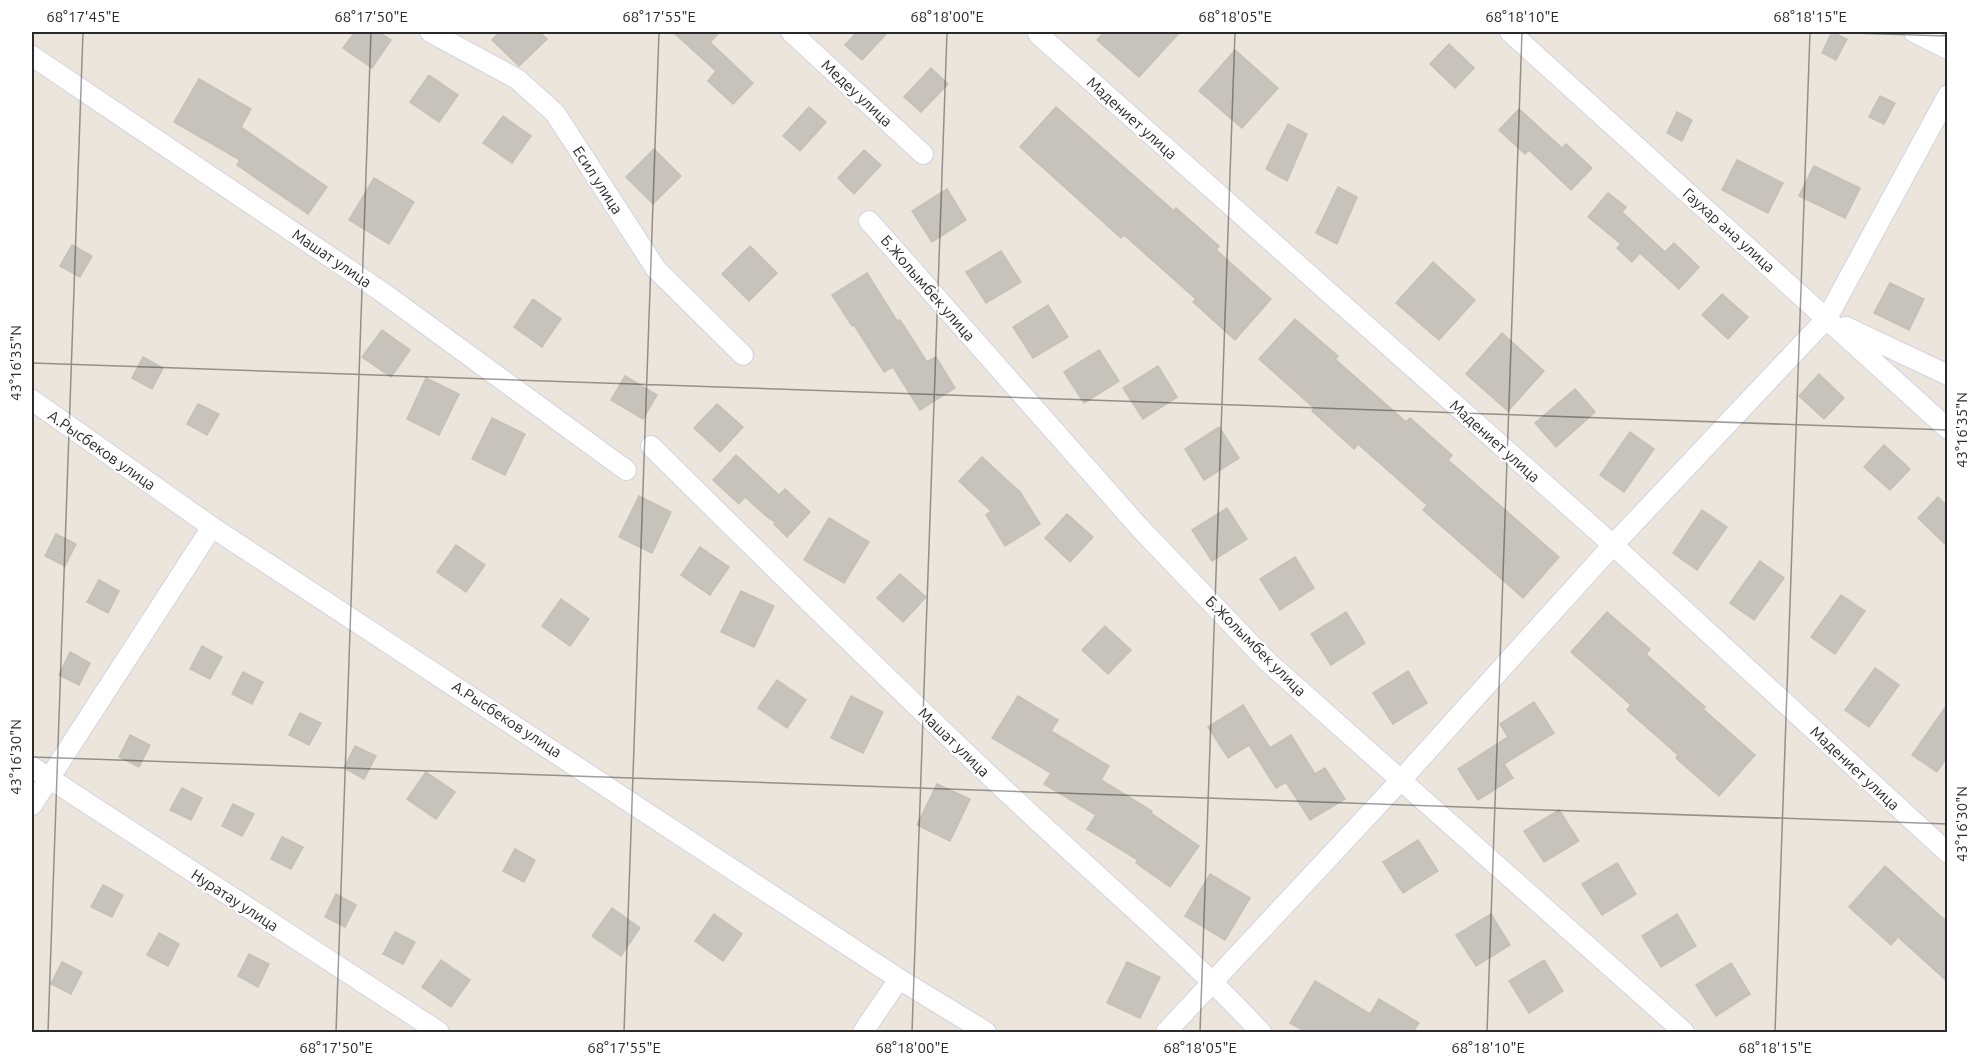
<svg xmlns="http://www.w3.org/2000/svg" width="1979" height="1064" viewBox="0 0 1979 1064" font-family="Ubuntu,sans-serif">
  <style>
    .building { fill: #c6c2bc; stroke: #c6c1b6; stroke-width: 1.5 }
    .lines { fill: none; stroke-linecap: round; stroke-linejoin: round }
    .street-casing { stroke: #d1d3e1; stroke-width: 22 }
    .street { stroke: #fff; stroke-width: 20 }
    .ticks { fill: none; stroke: #292929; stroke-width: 1.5; stroke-opacity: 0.45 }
    .labels { text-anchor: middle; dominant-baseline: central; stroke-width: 4.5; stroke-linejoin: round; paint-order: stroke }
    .street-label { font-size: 15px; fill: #292929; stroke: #fff }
    .neatline { fill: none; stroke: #292929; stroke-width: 2 }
    .ticks-label { font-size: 15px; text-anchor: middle; fill: #292929 }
  </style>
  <rect width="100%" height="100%" fill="#ebe5dc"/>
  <g class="building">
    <polygon points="355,32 379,32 391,40 372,68 343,48"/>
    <polygon points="500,32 539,32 547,39 519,66 492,40"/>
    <polygon points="673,32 720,32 710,42 753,83 733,104 708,81 716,71"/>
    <polygon points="857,32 888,32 862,60 845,45"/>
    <polygon points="1104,32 1180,32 1139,77 1097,40"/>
    <polygon points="1832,32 1847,39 1836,60 1822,53"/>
    <polygon points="1449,44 1474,68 1455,88 1430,64"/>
    <polygon points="1235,50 1278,88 1242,128 1199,91"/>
    <polygon points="931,68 948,84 921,112 904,97"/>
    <polygon points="429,75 458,95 439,122 410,102"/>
    <polygon points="199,79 251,109 241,127 327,187 308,214 237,165 240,160 174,122"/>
    <polygon points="1880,96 1895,103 1884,124 1869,117"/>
    <polygon points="809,107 826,122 800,151 783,136"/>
    <polygon points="1056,107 1174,211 1176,208 1219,246 1216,250 1271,299 1235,340 1193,302 1196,299 1124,235 1121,238 1020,147"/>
    <polygon points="1519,109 1562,148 1566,144 1592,168 1571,190 1529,150 1525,154 1499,130"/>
    <polygon points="1677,112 1692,120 1682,141 1667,133"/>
    <polygon points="503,116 531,136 512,163 483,143"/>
    <polygon points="1288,124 1307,134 1287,181 1266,169"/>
    <polygon points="654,149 681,176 653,204 626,177"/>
    <polygon points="864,150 881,165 854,194 838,178"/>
    <polygon points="1737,160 1783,183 1768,213 1722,190"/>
    <polygon points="1814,166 1860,188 1845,218 1799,196"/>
    <polygon points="374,178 414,202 389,244 349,220"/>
    <polygon points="1338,187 1357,197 1337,244 1316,233"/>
    <polygon points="947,189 966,220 932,242 912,211"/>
    <polygon points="1608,193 1626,207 1622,212 1665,252 1674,243 1699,267 1679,289 1640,253 1632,262 1617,248 1621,244 1588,217"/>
    <polygon points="72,245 92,256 80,277 60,266"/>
    <polygon points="750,246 777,273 749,301 722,274"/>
    <polygon points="1001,251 1021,282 986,303 966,272"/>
    <polygon points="1433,262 1475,300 1439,340 1396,303"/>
    <polygon points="867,273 897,321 900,320 927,362 936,357 955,388 920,410 893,367 884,372 854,325 852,326 832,295"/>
    <polygon points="1890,283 1924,299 1909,330 1874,313"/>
    <polygon points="1722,294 1748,317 1728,339 1702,315"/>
    <polygon points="533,299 561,319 542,347 514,327"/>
    <polygon points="1048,305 1068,337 1033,358 1013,327"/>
    <polygon points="1295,319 1338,356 1335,359 1406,422 1410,418 1452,455 1448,460 1559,557 1523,598 1423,510 1427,505 1358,444 1354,449 1312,411 1314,408 1259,359"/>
    <polygon points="382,330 410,350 391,377 362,357"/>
    <polygon points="1502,333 1544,371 1508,411 1466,374"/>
    <polygon points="1099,350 1119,381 1084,403 1064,372"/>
    <polygon points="143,357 163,368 152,389 132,378"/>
    <polygon points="1158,366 1177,397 1143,419 1123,388"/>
    <polygon points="1819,374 1844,398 1824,419 1799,396"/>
    <polygon points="625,376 657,395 643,419 611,400"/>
    <polygon points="426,378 459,394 439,435 407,419"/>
    <polygon points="1575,389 1595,412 1556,447 1535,423"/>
    <polygon points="198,404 219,414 207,435 187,424"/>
    <polygon points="717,404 743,427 720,452 694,428"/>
    <polygon points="492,418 525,434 505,475 472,459"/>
    <polygon points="1219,427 1239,458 1204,480 1185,449"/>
    <polygon points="1630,432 1654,449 1624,492 1600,475"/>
    <polygon points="1884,445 1910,469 1890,490 1864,467"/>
    <polygon points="736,455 779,495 785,489 810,512 787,537 774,524 775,522 766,516 745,497 739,504 713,480"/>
    <polygon points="982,457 1020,492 1040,524 1005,546 986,515 991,511 959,481"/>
    <polygon points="639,496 671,512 652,553 619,537"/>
    <polygon points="1938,497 1947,506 1947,546 1918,518"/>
    <polygon points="1227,508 1247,539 1212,561 1192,530"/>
    <polygon points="1702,510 1727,527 1697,570 1673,553"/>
    <polygon points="1067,514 1093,537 1070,562 1045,538"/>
    <polygon points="829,518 869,542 844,583 804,560"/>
    <polygon points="56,534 76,544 65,566 45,556"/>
    <polygon points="456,545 485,565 466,592 437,572"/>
    <polygon points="700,547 729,567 710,595 681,575"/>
    <polygon points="1295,557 1314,588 1280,610 1260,579"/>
    <polygon points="1760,561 1784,578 1754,620 1730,603"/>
    <polygon points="900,574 926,597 903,622 877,598"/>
    <polygon points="99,580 119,591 108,613 87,602"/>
    <polygon points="741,591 774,606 754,647 721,632"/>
    <polygon points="1841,595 1865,611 1835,654 1811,637"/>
    <polygon points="561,599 589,619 570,646 542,626"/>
    <polygon points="1346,612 1365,643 1331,665 1311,634"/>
    <polygon points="1607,612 1650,649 1646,654 1705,707 1703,709 1755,755 1719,796 1676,758 1678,755 1627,710 1631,705 1571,652"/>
    <polygon points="1105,626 1131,650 1108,674 1082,650"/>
    <polygon points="202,646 222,657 210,679 190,669"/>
    <polygon points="70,652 90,663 79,685 59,675"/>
    <polygon points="1875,668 1899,685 1869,727 1845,710"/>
    <polygon points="1408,671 1427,703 1393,724 1373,693"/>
    <polygon points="243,672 263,682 252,704 232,694"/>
    <polygon points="777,680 806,700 787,728 758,708"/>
    <polygon points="851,696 883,712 863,753 831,738"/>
    <polygon points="1018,696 1058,720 1051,731 1109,766 1101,780 1152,811 1151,813 1199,846 1170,887 1136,863 1138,860 1087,829 1096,815 1044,784 1051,773 992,738"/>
    <polygon points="1534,702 1554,733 1504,764 1513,778 1478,800 1458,769 1508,737 1500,724"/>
    <polygon points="1243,705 1270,748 1291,735 1315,774 1325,768 1345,799 1310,820 1286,782 1276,788 1249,745 1228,758 1208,727"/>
    <polygon points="1947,705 1947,757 1937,772 1912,755"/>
    <polygon points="300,713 321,723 309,745 289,735"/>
    <polygon points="130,735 150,745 139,767 119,757"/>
    <polygon points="355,746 376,756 364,779 344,768"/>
    <polygon points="426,772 455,792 436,819 407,799"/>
    <polygon points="937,784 970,799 950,841 917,825"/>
    <polygon points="182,788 202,798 191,820 170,810"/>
    <polygon points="233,804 254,814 242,836 222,826"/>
    <polygon points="1559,810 1579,841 1544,862 1524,831"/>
    <polygon points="282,837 303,847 291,869 271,859"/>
    <polygon points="1418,840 1438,871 1403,893 1383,862"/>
    <polygon points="515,849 535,860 524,882 503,871"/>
    <polygon points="1617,863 1636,894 1602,915 1582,884"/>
    <polygon points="1885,866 1947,922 1947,981 1898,937 1891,945 1849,907"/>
    <polygon points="1210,874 1250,898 1225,940 1185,916"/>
    <polygon points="103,885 123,895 112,917 91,907"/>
    <polygon points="336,894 356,905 345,927 325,917"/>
    <polygon points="612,908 640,928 621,956 592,936"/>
    <polygon points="714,914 742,934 723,961 695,941"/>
    <polygon points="1491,914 1510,945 1476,966 1456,935"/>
    <polygon points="1677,914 1696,946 1661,967 1642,936"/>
    <polygon points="395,932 415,942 403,964 383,954"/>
    <polygon points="159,933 179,944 168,966 147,955"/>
    <polygon points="249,954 269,964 258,987 238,976"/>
    <polygon points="441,960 470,980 451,1007 422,987"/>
    <polygon points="1544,960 1563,991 1529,1013 1509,981"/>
    <polygon points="62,962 82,972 71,994 51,984"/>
    <polygon points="1127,962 1160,977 1140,1018 1107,1003"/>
    <polygon points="1731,963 1750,994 1716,1016 1696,985"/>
    <polygon points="1315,981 1370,1014 1379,999 1419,1023 1413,1032 1306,1032 1290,1023"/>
  </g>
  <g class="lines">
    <defs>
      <g id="street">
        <polyline points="430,32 517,79 555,113 656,269 743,355"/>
        <polyline points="791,32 923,154"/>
        <polyline points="1510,32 1948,429"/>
        <polyline points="1914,32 1948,49"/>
        <polyline points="1038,34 1613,545 1948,853"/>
        <polyline points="32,56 382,292 626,470"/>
        <polyline points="869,221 1139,527 1268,662 1684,1032"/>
        <polyline points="1846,327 1948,375"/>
        <polyline points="32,400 212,527 899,979 986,1032"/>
        <path d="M 651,446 C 769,563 887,679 1008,793 C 1092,873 1181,947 1261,1032"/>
        <polyline points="32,767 439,1032"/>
        <polyline points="32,805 212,527"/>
        <polyline points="863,1032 899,979"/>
        <polyline points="1166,1032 1401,780 1613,545 1827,318 1948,95"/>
      </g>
    </defs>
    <use href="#street" class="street-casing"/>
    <use href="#street" class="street"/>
  </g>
  <path class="ticks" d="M 1819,32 L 1948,36M 32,363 L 1948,430M 32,757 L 1948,824M 48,1032 L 83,32M 336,1032 L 371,32M 624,1032 L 659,32M 912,1032 L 947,32M 1200,1032 L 1235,32M 1487,1032 L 1522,32M 1775,1032 L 1810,32"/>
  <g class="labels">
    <g class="street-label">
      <text transform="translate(857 93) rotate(43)">Медеу улица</text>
      <text transform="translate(1132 118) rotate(42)">Мадениет улица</text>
      <text transform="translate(598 180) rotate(57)">Есил улица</text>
      <text transform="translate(1729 230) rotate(42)">Гаухар ана улица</text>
      <text transform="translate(332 258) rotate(34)">Машат улица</text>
      <text transform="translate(928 288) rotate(49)">Б.Жолымбек улица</text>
      <text transform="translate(1495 441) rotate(42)">Мадениет улица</text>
      <text transform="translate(102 450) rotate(35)">А.Рысбеков улица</text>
      <text transform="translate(1256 646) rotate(45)">Б.Жолымбек улица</text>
      <text transform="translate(507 719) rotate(33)">А.Рысбеков улица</text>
      <text transform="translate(954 742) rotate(44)">Машат улица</text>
      <text transform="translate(1855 768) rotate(43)">Мадениет улица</text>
      <text transform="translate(235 900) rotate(33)">Нуратау улица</text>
    </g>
  </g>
  <rect width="1979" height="1064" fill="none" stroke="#ffffff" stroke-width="66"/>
  <rect x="33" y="33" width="1913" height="998" class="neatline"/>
  <g class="ticks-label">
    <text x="83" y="22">68°17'45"E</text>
    <text x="371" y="22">68°17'50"E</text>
    <text x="659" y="22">68°17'55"E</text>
    <text x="947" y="22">68°18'00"E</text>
    <text x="1235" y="22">68°18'05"E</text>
    <text x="1522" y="22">68°18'10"E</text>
    <text x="1810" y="22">68°18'15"E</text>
    <text transform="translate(16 363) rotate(-90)" y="5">43°16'35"N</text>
    <text transform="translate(1962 430) rotate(-90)" y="5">43°16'35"N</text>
    <text transform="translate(16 757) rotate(-90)" y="5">43°16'30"N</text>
    <text transform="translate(1962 824) rotate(-90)" y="5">43°16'30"N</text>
    <text x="336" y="1053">68°17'50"E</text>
    <text x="624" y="1053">68°17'55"E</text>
    <text x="912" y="1053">68°18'00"E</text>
    <text x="1200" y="1053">68°18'05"E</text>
    <text x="1488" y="1053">68°18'10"E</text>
    <text x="1775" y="1053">68°18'15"E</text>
  </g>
</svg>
